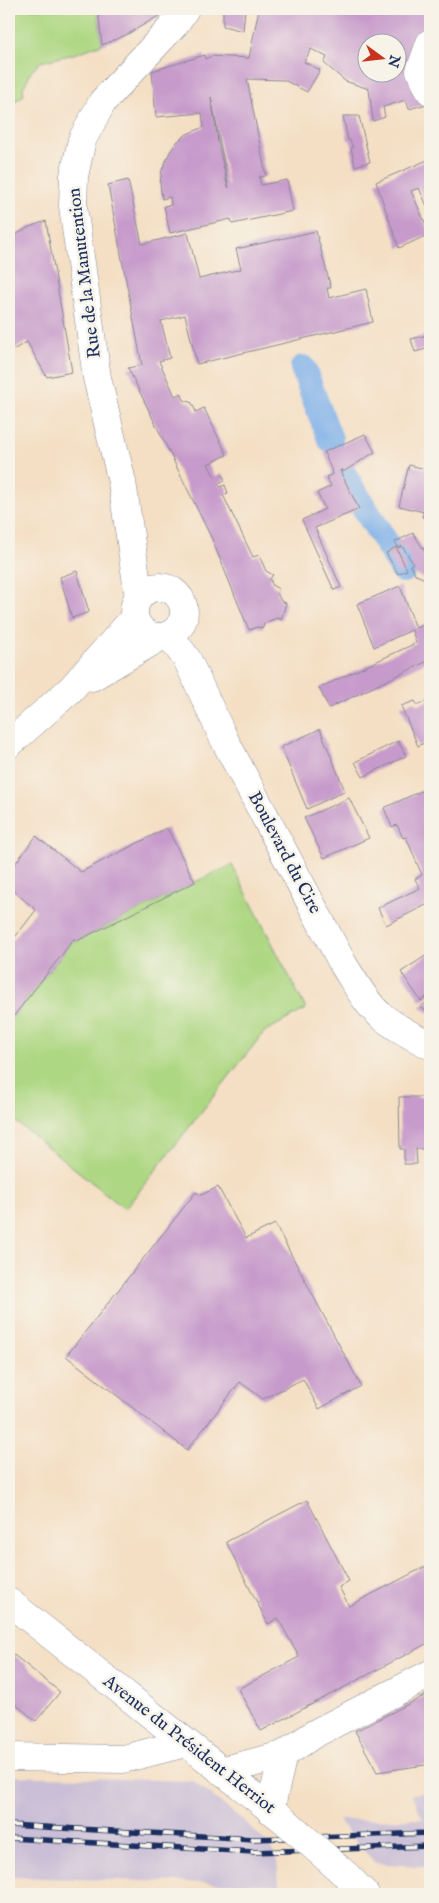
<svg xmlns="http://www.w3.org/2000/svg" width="439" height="1903" viewBox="0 0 439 1903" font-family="'IM FELL English',serif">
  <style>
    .industrial { fill: #cabfd6 }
    .green { fill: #add782; stroke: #648370 }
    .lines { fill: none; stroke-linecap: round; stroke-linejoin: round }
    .canal { stroke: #7dafe9; stroke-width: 26 }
    .building { fill: #c69acb; fill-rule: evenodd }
    .street-casing { stroke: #888791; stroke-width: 29 }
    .secondary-casing { stroke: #888791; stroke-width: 29 }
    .street { stroke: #fff; stroke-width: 28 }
    .secondary { stroke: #fff; stroke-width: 28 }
    .rail-casing { stroke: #1b2f5e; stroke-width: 5.5 }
    .rail { stroke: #f7f3e8; stroke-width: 4; stroke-dasharray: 11; stroke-linecap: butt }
    .secondary-bridge-casing { stroke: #888791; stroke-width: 29; stroke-linecap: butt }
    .secondary-bridge { stroke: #fff; stroke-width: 28 }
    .labels { text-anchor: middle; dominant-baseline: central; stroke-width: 5; stroke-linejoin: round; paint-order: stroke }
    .street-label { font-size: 18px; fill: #1b2f5e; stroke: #f7f3e8 }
  </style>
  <rect width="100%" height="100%" fill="#f7f3e8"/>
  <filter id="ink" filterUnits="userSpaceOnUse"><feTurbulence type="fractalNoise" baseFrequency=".02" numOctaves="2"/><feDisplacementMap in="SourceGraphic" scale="10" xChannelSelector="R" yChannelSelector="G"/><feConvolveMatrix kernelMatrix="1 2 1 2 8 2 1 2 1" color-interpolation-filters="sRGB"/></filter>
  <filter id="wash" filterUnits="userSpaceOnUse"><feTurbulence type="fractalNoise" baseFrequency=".0096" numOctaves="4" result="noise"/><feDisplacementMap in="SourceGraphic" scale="20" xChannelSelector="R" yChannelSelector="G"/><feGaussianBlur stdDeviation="1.12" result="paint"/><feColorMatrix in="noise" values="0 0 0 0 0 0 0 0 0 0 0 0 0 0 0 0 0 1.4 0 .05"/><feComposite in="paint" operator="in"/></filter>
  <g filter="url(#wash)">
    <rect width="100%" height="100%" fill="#f4dfc4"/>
    <g class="industrial">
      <polygon points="9,1776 193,1781 245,1822 269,1845 277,1859 279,1885 9,1877"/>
      <polygon points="430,1792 430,1867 375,1863 338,1820 423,1819 411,1794"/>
    </g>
    <g class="green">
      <polygon points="9,9 96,9 98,10 102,44 74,54 40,62 31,72 23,88 24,95 9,105"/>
      <polygon points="232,865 306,1009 264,1032 125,1209 9,1116 9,1022 74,939 77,941 195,882"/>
    </g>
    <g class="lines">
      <g class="canal">
        <polyline points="303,368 330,439"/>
        <polyline points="344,475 403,570"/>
      </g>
    </g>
    <g id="blocks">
      <g class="building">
        <polygon points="98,9 166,9 164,13 126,35 102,45"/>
        <polygon points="223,9 245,9 243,31 223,26"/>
        <path d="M 259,9 L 430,9 L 430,19 L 423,38 L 430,103 L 409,109 L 406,100 L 383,107 L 385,117 L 373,121 L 369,89 L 345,81 L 324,63 L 327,57 L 311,49 L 304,62 L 320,70 L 307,92 L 284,80 L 247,79 L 266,176 L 259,177 L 261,185 L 287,180 L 293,211 L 232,224 L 231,219 L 170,233 L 164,206 L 171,205 L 170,197 L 162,199 L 160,183 L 162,170 L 170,152 L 177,142 L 187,134 L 204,127 L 202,113 L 156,117 L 152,71 L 205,55 L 205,59 L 212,56 L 249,58 ZM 366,42 L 396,42 L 396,72 L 366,72 ZM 211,97 L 229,188 L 227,184 L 218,142 Z"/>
        <polygon points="343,116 359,116 370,162 355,166 351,148 353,148 350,140 348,140"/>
        <polygon points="430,159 430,213 419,188 411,191 430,234 399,248 376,182"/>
        <polygon points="128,180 142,244 188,233 199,279 241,269 236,249 316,231 331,288 327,288 329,298 366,289 373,322 197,364 185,315 161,321 170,358 159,361 175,396 181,393 184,400 192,403 196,412 204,408 227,455 208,464 215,477 222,474 225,480 218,484 220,487 225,485 228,493 223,495 253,557 259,555 266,571 273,575 270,579 273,586 279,589 277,593 281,601 286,603 281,620 277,618 264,623 263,628 257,627 249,630 211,537 128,368 142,365 108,185"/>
        <polygon points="46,221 72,372 47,377 27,342 9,352 9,312 10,312 9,308 9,239 29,227"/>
        <polygon points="427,335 429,338 430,338 430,348 415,352 411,339"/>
        <polygon points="365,434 375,452 343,472 342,469 340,471 359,509 315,528 341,587 334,590 302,520 325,509 317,493 331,486 326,477 333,474 324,452"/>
        <polygon points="409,465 430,470 430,519 422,517 424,512 399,506"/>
        <polygon points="413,533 430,559 430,581 416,575 410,565 413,563 402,546 399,548 395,542"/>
        <polygon points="396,547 407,570 398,574 386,553"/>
        <polygon points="77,571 89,612 72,618 60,577"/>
        <polygon points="400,586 416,628 424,625 430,641 430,660 329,708 319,688 416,643 412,630 374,647 357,604"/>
        <polygon points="430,700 430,740 418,746 401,706 415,701 417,705"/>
        <polygon points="320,729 345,791 307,809 281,747"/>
        <polygon points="398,741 406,756 363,777 355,762"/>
        <polygon points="430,787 430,903 386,925 378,908 420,888 415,879 422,875 406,837 403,838 397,825 392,827 384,808"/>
        <polygon points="349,798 369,838 324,858 304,818"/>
        <polygon points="167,828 195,882 77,941 74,939 9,1022 9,945 36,910 9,887 9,872 36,836 81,872"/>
        <polygon points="430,953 430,995 421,1001 401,972"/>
        <polygon points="430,1000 430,1013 420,1007"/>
        <polygon points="399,1097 430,1097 430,1149 416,1149 417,1164 404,1164 404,1149 400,1149"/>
        <polygon points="218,1187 246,1238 275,1224 361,1386 319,1409 303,1379 263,1399 240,1382 187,1450 66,1356 196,1192 201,1195"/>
        <polygon points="307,1500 349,1581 339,1587 349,1606 430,1564 430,1642 261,1731 238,1689 299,1657 278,1618 268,1624 226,1542"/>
        <polygon points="9,1651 60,1692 36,1721 9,1699"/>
        <polygon points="430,1693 430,1763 425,1765 377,1772 355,1731"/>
      </g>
    </g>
  </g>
  <g filter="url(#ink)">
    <use href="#blocks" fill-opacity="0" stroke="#888791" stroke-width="1"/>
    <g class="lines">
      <defs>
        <g id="street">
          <polyline points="430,43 420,71 430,91"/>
          <polyline points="9,1757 123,1759 186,1743"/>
          <polyline points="221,1771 283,1755 314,1734 430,1674"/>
          <polyline points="270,1810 283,1755"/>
        </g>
        <g id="secondary">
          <circle cx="159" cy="612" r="25"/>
          <polyline points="139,597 122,482 97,378 73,206 74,176 82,140 103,101 175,24 185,9"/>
          <path d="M 169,635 L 187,659 L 224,739 L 343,964 C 354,981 365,1002 380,1015 C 395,1027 413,1037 430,1045"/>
          <polyline points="92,677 160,637"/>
          <polyline points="9,744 71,689 134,618"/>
          <polyline points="9,1602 284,1820"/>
          <polyline points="346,1875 365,1894"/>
        </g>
      </defs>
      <use href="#street" class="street-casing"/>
      <use href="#secondary" class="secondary-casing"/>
      <use href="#street" class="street"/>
      <use href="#secondary" class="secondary"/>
      <defs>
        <g id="rail">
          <polyline points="9,1825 254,1839 430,1833"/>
          <polyline points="9,1838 254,1852 430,1846"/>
        </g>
      </defs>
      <use href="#rail" class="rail-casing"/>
      <use href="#rail" class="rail"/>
      <defs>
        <polyline id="secondary-bridge" points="284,1820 346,1875"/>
      </defs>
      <use href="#secondary-bridge" class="secondary-bridge-casing"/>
      <use href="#secondary-bridge" class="secondary-bridge"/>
    </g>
  </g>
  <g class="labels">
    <g class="street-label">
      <text transform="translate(85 273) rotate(-97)">Rue de la Manutention</text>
      <text transform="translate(284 853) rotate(62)">Boulevard du Cire</text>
      <text transform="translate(189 1745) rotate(38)">Avenue du Président Herriot</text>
    </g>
  </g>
  <rect width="439" height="1903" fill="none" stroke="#f7f3e8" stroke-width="30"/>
  <g transform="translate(382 58) rotate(105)"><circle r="24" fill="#f7f3e8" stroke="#9fa5b1"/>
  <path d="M0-4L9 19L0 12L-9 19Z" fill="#c8321e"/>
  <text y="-8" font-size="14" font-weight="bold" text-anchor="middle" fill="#1b2f5e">N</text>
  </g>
</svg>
